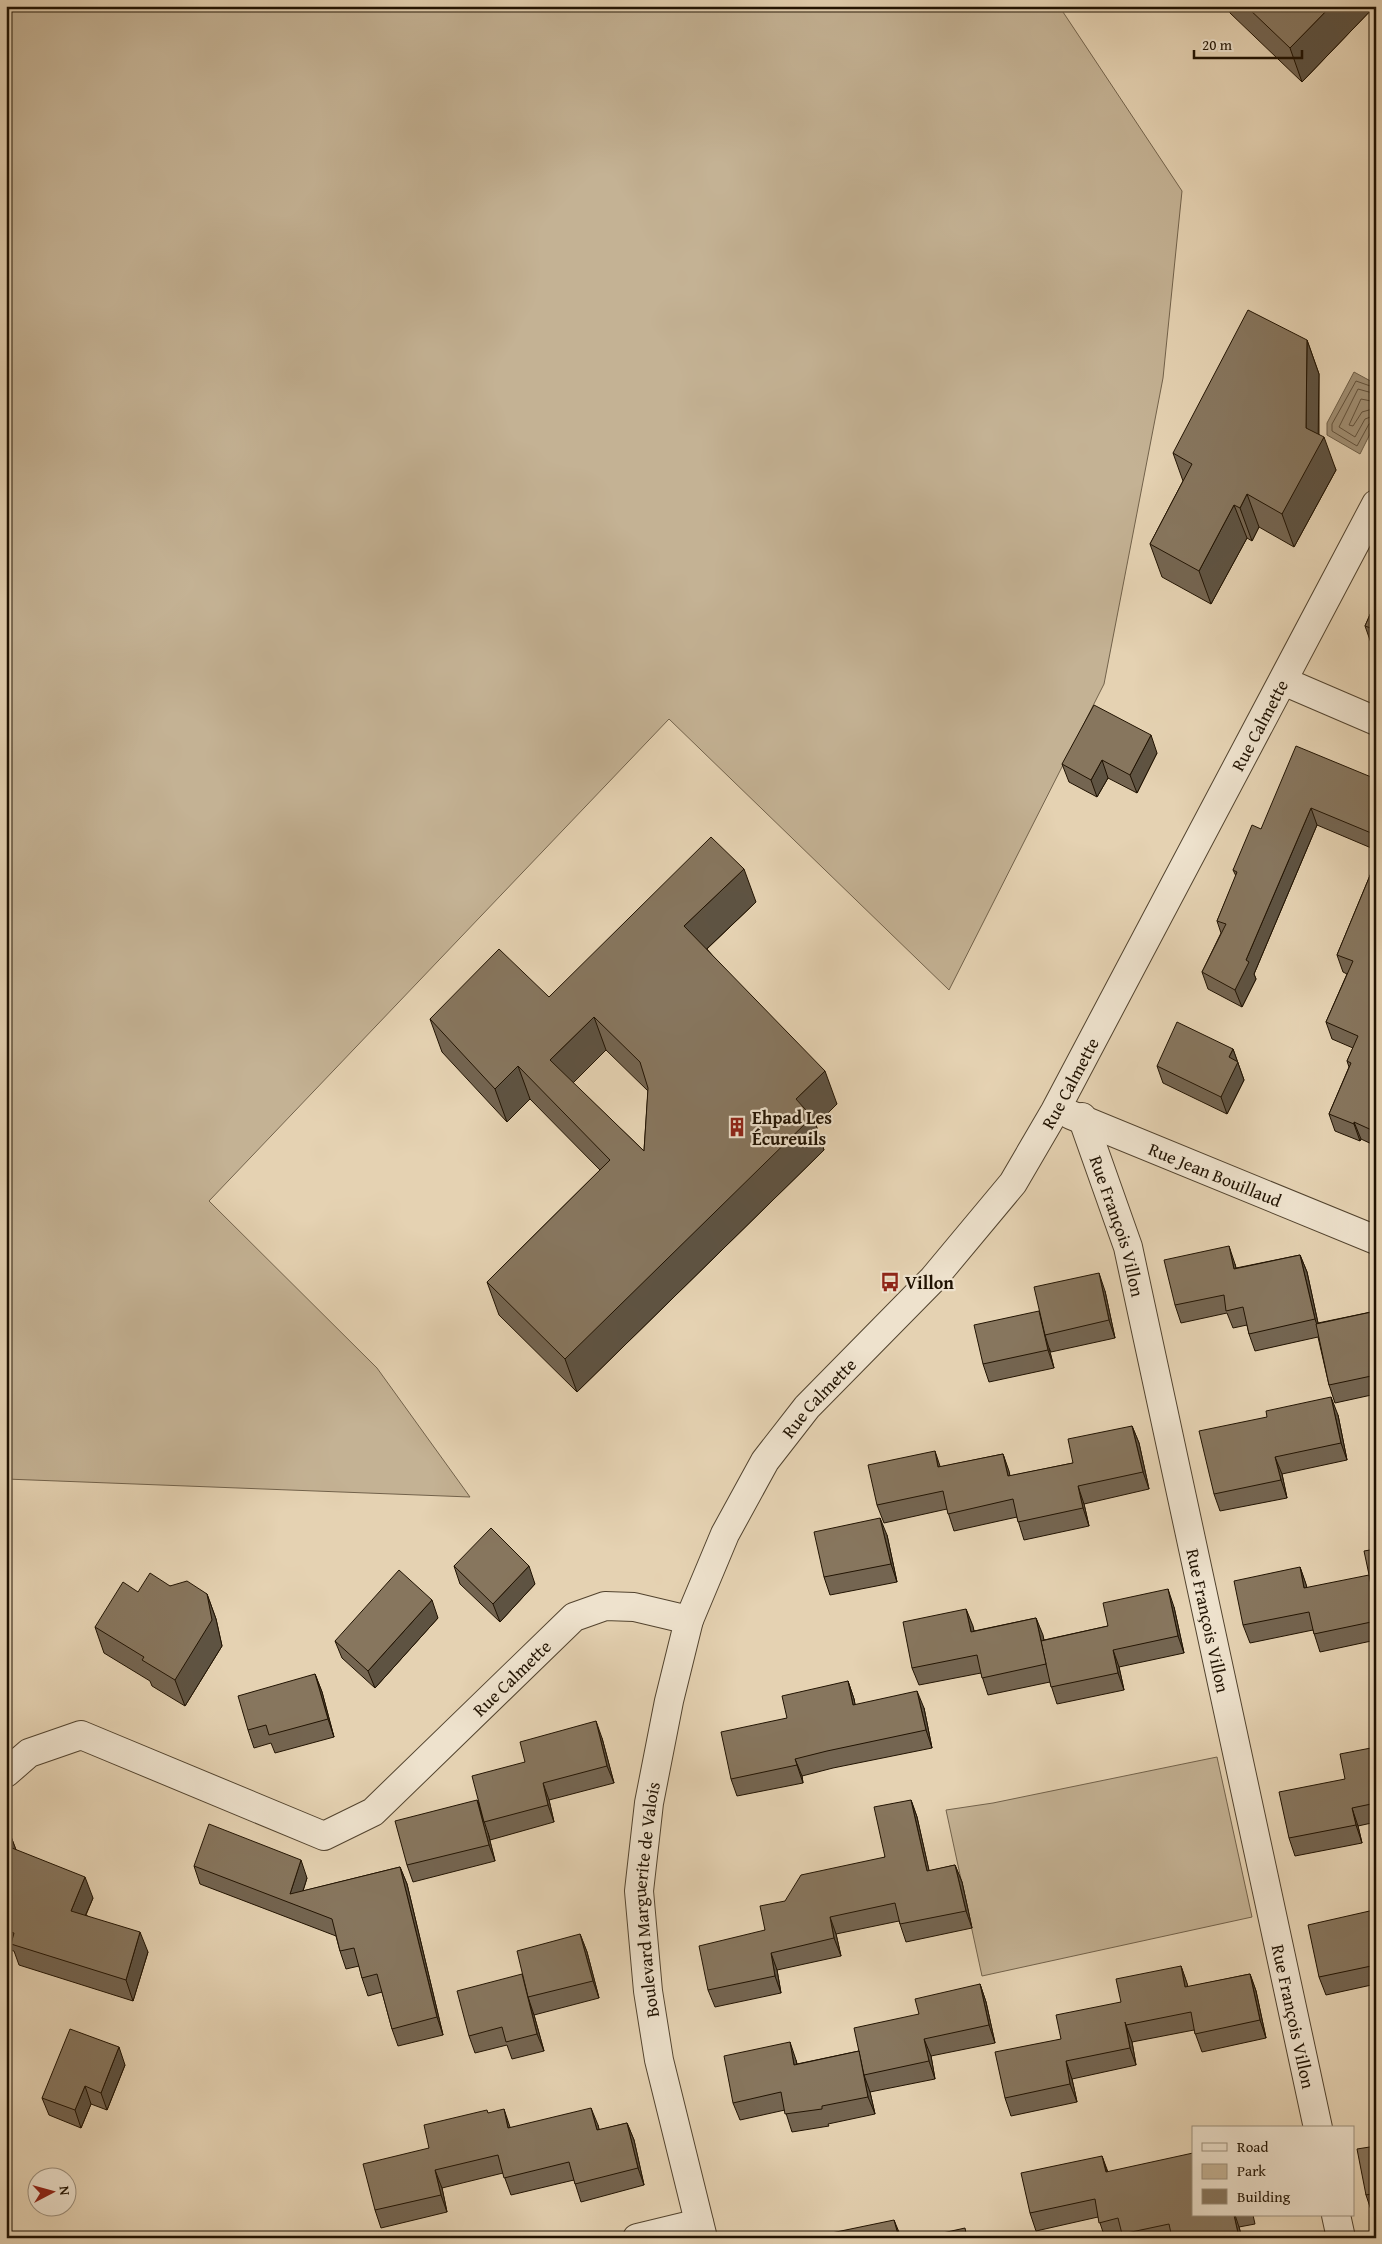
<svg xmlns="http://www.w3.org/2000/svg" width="1382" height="2244" viewBox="0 0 1382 2244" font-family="'Gentium Book Plus',serif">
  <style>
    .green { fill: #c4b294; stroke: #72624b }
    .water { fill: #a29176; stroke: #6e5f48 }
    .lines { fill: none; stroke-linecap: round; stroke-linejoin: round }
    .shore { stroke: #62523c; stroke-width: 1 }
    .minor-casing { stroke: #52432e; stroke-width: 30 }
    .minor { stroke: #eee2cd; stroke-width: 28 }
    .wall { fill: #746551; stroke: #211302; fill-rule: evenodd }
    .shaded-wall { fill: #5e5342; stroke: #211302 }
    .building { fill: #87765e; stroke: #211302; fill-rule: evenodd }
    .labels { text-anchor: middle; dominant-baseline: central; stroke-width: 4.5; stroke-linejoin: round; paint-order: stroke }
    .street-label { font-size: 18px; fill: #211302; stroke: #eee2cd }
    .poi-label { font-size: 18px; font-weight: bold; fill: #211302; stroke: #eee2cd; text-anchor: start }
  </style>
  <rect width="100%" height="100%" fill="#e5d2b2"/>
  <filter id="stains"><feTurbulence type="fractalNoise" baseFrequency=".004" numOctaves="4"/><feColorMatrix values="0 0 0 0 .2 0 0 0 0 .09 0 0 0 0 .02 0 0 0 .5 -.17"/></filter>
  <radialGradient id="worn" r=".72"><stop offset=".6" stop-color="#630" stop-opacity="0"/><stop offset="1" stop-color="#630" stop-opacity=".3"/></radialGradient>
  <g class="green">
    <polygon points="6,6 1059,6 1182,191 1163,378 1104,684 949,990 669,719 209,1201 377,1368 470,1497 6,1479"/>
    <polygon points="1217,1757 1252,1917 982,1976 946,1810 993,1803"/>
  </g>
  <polygon class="water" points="1354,372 1376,384 1376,422 1360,454 1327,435 1327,423"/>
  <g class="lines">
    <g class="shore">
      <polyline points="1376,388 1356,381 1332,424 1332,431 1357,446 1369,424 1376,422"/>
      <polyline points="1376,394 1358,389 1339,427 1355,437 1365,419 1376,415"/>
      <polyline points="1376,402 1361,399 1349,425 1353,426 1362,412 1376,408"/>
    </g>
    <defs>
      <g id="minor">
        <polyline points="1283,681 1376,721"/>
        <path id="s1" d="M 1071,1115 L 1376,1240"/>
        <path id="s2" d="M 1082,1117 L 1128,1247 L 1318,2128"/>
        <path id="s3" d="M 6,1773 L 29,1753 L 81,1735 L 324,1836 L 373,1812 L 574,1617 L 605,1606 L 634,1607 L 689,1620"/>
        <polyline points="1336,2215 1341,2238"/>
        <polyline points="637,2238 699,2223"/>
        <path id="s4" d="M 703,2238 L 659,2060 L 648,1991 L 639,1891 L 649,1803 L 669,1701 L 689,1620 L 725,1534 L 765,1461 L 807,1407 L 933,1279 L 1013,1183 L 1055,1111 L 1376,504"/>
      </g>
    </defs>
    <use href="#minor" class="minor-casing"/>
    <use href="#minor" class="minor"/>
  </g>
  <g class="wall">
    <polygon points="1228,6 1375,6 1302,82 1230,13"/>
    <polygon points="1307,340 1319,374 1319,434 1336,470 1294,547 1259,527 1252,541 1247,538 1211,604 1162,577 1150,544 1183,481 1173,453"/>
    <polygon points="1376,601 1376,645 1371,643 1365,626"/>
    <polygon points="1157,753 1137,793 1108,778 1097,797 1069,782 1062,764"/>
    <polygon points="1376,779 1376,850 1317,825 1254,974 1256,979 1242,1007 1208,989 1202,972 1221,933 1217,921 1236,876 1233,870 1261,829"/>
    <polygon points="1376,861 1376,1146 1361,1139 1360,1141 1335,1131 1329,1114 1349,1067 1347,1061 1353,1048 1332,1039 1326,1022 1347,974 1343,972 1337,955"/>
    <path d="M 756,902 L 707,949 L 837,1104 L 816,1125 L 824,1150 L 577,1392 L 499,1315 L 487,1282 L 600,1170 L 530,1099 L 507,1122 L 442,1052 L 430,1019 L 549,997 ZM 606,1050 L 648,1091 L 644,1151 L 573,1083 Z"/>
    <polygon points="1233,1049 1244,1080 1227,1114 1163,1083 1157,1066"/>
    <polygon points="1300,1255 1307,1272 1318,1323 1376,1311 1376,1394 1335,1403 1329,1385 1318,1337 1255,1351 1249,1334 1247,1325 1233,1328 1227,1313 1181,1323 1175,1305 1235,1264 1236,1268"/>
    <polygon points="1105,1291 1115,1338 1051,1352 1049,1348 1054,1368 989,1382 983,1364 1039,1311"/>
    <polygon points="1338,1415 1347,1460 1282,1474 1287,1498 1220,1511 1214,1494 1267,1417"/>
    <polygon points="1132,1426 1139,1443 1149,1489 1084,1504 1089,1526 1024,1540 1017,1517 954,1531 947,1509 884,1523 877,1505 940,1467 1003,1454 1010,1476 1073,1463"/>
    <polygon points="887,1535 897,1582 830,1595 824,1577"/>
    <polygon points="1376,1549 1376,1640 1320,1652 1313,1630 1250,1643 1243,1625 1300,1567 1307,1588 1370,1579"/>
    <polygon points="454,1566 535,1584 500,1622 460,1584"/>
    <polygon points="170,1586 207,1594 216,1619 222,1646 185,1706 152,1686 150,1681 104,1653 95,1627 138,1592"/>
    <polygon points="1174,1607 1184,1653 1119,1667 1124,1690 1057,1704 1050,1682 988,1695 981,1673 919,1685 912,1668 966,1609 974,1631 1036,1618 1044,1640 1108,1626"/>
    <polygon points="438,1618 375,1688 342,1658 335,1641"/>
    <polygon points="315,1674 322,1692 334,1737 275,1753 271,1743 254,1748 248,1730"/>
    <polygon points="848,1681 854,1699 855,1705 924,1708 932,1748 833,1768 802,1776 803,1783 737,1796 731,1779 787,1718"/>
    <polygon points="602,1738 614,1783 549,1800 554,1822 490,1840 488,1833 495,1861 413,1882 407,1865 525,1762"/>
    <polygon points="1376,1747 1376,1822 1358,1826 1362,1843 1295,1856 1289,1838"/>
    <polygon points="911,1800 917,1817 929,1871 955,1865 962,1882 972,1928 906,1942 899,1921 836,1934 841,1956 777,1970 781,1993 715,2007 708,1990 765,1930 785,1901 885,1857"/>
    <polygon points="6,1833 10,1834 16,1850 93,1898 86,1915 148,1952 133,2001 19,1965 14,1951 6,1949"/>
    <polygon points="194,1866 307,1878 303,1891 400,1867 407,1884 443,2035 398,2046 392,2029 382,1992 368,1996 362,1978 359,1966 346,1969 340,1951 336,1936 200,1884"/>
    <polygon points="1376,1916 1376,1984 1326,1995 1319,1977"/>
    <polygon points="580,1934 587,1952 599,1998 534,2015 544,2051 512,2059 507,2045 475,2053 469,2036"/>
    <polygon points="1181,1966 1188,1987 1250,1974 1256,1991 1266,2038 1202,2052 1194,2030 1132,2042 1136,2065 1072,2079 1077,2102 1011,2116 1005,2098 1121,2002"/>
    <polygon points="980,1984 986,2002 995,2043 931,2056 935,2079 870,2092 875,2114 828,2124 829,2126 792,2132 785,2110 740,2120 733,2103 796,2060 797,2064 859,2051 919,2014"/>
    <polygon points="125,2065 107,2110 91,2104 81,2128 49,2115 42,2098"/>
    <polygon points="488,2113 510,2128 598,2125 599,2130 627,2123 634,2140 644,2185 581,2202 574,2180 511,2195 503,2173 442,2188 447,2212 381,2228 375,2210 429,2148"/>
    <polygon points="1376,2146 1376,2212 1372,2213 1366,2195"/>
    <polygon points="1102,2156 1108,2172 1193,2215 1253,2215 1255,2224 1239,2227 1242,2238 1123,2238 1123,2236 1117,2238 1105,2238 1098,2217 1036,2231 1030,2213"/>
  </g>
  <g class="shaded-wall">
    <polygon points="1331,6 1375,6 1302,82 1290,48"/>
    <polygon points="1307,340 1319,374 1318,447 1324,437 1336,470 1294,547 1282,514 1306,428"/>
    <polygon points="1247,494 1259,527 1252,541 1240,508"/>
    <polygon points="1234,505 1247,538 1211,604 1199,571"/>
    <polygon points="1151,735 1157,753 1137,793 1130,775"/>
    <polygon points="1102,760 1108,778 1097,797 1091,780"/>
    <polygon points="1311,808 1317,825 1254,974 1256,979 1242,1007 1235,990 1246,960"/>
    <polygon points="744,869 756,902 696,959 684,926"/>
    <polygon points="594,1017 606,1050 562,1094 550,1060"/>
    <polygon points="1233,1049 1244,1080 1227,1114 1221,1097 1229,1057"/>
    <polygon points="518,1066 530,1099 507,1122 495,1089"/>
    <polygon points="825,1071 837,1104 816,1125 824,1150 577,1392 565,1359 796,1099"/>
    <polygon points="1354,1122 1361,1139 1360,1141 1354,1124"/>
    <polygon points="1229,1246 1235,1264 1240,1286 1234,1269"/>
    <polygon points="1300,1255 1307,1272 1321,1337 1315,1319"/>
    <polygon points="1099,1273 1105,1291 1115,1338 1109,1320"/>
    <polygon points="1039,1311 1045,1335 1049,1348 1054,1368 1048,1350"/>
    <polygon points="1331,1397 1338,1415 1347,1460 1341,1443"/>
    <polygon points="1132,1426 1139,1443 1149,1489 1143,1472"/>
    <polygon points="935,1451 941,1469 938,1467"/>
    <polygon points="1003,1454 1009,1471 1014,1494 1008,1476"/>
    <polygon points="1275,1457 1282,1474 1287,1498 1281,1480"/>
    <polygon points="1078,1486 1084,1504 1089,1526 1083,1508"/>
    <polygon points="880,1518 887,1535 897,1582 891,1564"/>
    <polygon points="529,1566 535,1584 500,1622 493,1604"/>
    <polygon points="1300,1567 1306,1584 1311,1606 1304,1588"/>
    <polygon points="1168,1589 1174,1607 1184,1653 1178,1636"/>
    <polygon points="207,1594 216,1619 222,1646 185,1706 175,1680"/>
    <polygon points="432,1600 438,1618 375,1688 368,1671"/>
    <polygon points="966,1609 973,1626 978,1649 971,1632"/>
    <polygon points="1036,1618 1043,1635 1052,1681 1046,1664"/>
    <polygon points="1113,1650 1119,1667 1124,1690 1118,1673"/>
    <polygon points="315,1674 322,1692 334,1737 328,1719"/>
    <polygon points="848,1681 854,1699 859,1723 853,1705"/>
    <polygon points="917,1691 924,1708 932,1748 926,1730"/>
    <polygon points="596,1721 602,1738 614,1783 607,1766"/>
    <polygon points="795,1759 802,1776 803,1783"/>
    <polygon points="543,1783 549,1800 554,1822 548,1805"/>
    <polygon points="477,1800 488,1833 495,1861 489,1845"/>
    <polygon points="911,1800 917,1817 933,1888 927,1871"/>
    <polygon points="1352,1808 1358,1826 1362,1843 1356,1825"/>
    <polygon points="10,1834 18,1855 7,1846"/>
    <polygon points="301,1860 307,1878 298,1906 290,1894"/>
    <polygon points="955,1865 962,1882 972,1928 966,1911"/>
    <polygon points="400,1867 407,1884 443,2035 437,2017"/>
    <polygon points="85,1877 93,1898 78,1932 71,1911"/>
    <polygon points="830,1917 836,1934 841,1956 834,1938"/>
    <polygon points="140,1932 148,1952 133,2001 126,1980"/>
    <polygon points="580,1934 587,1952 599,1998 593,1981"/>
    <polygon points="771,1953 777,1970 781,1993 775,1976"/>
    <polygon points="1181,1966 1187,1983 1192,2005 1185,1987"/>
    <polygon points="1250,1974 1256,1991 1266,2038 1260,2020"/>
    <polygon points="980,1984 986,2002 995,2043 989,2025"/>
    <polygon points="528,1997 534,2015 544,2051 537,2034"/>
    <polygon points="1126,2025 1132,2042 1136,2065 1130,2048"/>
    <polygon points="924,2039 931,2056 935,2079 929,2061"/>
    <polygon points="790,2042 796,2060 801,2082 794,2065"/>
    <polygon points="119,2047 125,2065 107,2110 101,2093"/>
    <polygon points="859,2051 864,2075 870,2092 875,2114 868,2097"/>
    <polygon points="1066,2061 1072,2079 1077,2102 1070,2084"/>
    <polygon points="85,2086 91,2104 81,2128 75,2110"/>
    <polygon points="591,2108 598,2125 604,2148 597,2130"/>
    <polygon points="504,2109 510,2127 514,2146 508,2128"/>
    <polygon points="627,2123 634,2140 644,2185 638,2168"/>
    <polygon points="1102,2156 1108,2174 1106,2172"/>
    <polygon points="435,2170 442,2188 447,2212 441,2195"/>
    <polygon points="1234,2215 1235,2215 1239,2227 1242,2238 1239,2238 1238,2233"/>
    <polygon points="894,2220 901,2237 901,2238 899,2238"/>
  </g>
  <g class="building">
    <polygon points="1246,6 1331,6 1290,48"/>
    <polygon points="1248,310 1307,340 1306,428 1324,437 1282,514 1247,494 1240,508 1234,505 1199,571 1150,544 1192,464 1173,453"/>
    <polygon points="1376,601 1376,630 1365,626"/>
    <polygon points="1094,705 1151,735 1130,775 1102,760 1091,780 1062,764"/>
    <polygon points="1296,746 1376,779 1376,835 1311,808 1246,960 1249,962 1235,990 1202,972 1226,924 1217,921 1237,872 1233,870 1252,825 1261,829"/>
    <path d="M 711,837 L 744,869 L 684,926 L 825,1071 L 796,1099 L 812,1117 L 565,1359 L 487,1282 L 610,1160 L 518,1066 L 495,1089 L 430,1019 L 499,949 L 549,997 ZM 594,1017 L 640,1062 L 648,1088 L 644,1151 L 550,1060 Z"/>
    <polygon points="1376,861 1376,1132 1354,1122 1354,1124 1329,1114 1351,1063 1347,1061 1358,1036 1326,1022 1353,961 1337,955"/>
    <polygon points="1177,1022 1233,1049 1229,1057 1238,1062 1221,1097 1157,1066"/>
    <polygon points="1229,1246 1234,1269 1300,1255 1315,1319 1249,1334 1243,1307 1226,1311 1224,1295 1175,1305 1164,1260"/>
    <polygon points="1099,1273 1109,1320 1045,1335 1034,1287"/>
    <polygon points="1039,1311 1048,1350 983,1364 974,1325"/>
    <polygon points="1376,1311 1376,1375 1329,1385 1316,1324"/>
    <polygon points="1331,1397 1341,1443 1275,1457 1281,1480 1214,1494 1199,1431 1267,1417 1266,1411"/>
    <polygon points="1132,1426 1143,1472 1078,1486 1083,1508 1018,1522 1013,1499 948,1514 943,1491 877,1505 868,1465 935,1451 938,1467 1003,1454 1008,1476 1073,1463 1068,1439"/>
    <polygon points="880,1518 891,1564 824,1577 814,1532"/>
    <polygon points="491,1528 529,1566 493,1604 454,1566"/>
    <polygon points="1376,1549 1376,1597 1374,1598 1364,1551"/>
    <polygon points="1300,1567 1304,1588 1369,1575 1376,1610 1376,1621 1314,1634 1309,1612 1243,1625 1234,1581"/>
    <polygon points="399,1570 432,1600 368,1671 335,1641"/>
    <polygon points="150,1573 170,1586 187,1581 207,1594 212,1620 175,1680 142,1660 144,1657 95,1627 123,1582 138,1592"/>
    <polygon points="1168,1589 1178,1636 1113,1650 1118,1673 1051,1687 1041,1641 1108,1626 1103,1603"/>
    <polygon points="966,1609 971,1632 1036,1618 1046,1664 982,1678 977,1655 912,1668 903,1622"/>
    <polygon points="315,1674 328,1719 269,1735 266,1725 248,1730 238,1696"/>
    <polygon points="848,1681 853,1705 917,1691 926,1730 827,1751 795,1759 797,1765 731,1779 721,1732 787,1718 782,1696"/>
    <polygon points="596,1721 607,1766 543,1783 548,1805 484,1822 472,1776 525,1762 520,1742"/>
    <polygon points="1376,1747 1376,1803 1352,1808 1356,1825 1289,1838 1279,1792 1345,1779 1340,1754"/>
    <polygon points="477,1800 489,1845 407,1865 395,1821"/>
    <polygon points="911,1800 927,1871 955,1865 966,1911 900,1924 895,1903 830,1917 834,1938 771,1953 775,1976 708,1990 699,1946 765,1930 760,1906 785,1901 801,1875 885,1857 874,1807"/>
    <polygon points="209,1824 301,1860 290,1894 400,1867 437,2017 392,2029 377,1974 362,1978 354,1948 340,1951 332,1919 194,1866"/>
    <polygon points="6,1833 10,1834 7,1846 85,1877 71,1911 140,1932 126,1980 11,1944 14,1933 6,1931"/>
    <polygon points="1374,1910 1376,1920 1376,1965 1319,1977 1308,1925"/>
    <polygon points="580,1934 593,1981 528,1997 517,1951"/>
    <polygon points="1181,1966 1185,1987 1250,1974 1260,2020 1195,2034 1191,2012 1126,2025 1125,2022 1130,2048 1066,2061 1070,2084 1005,2098 995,2052 1061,2039 1056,2015 1121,2002 1116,1979"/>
    <polygon points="522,1974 537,2034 506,2042 502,2027 469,2036 457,1991"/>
    <polygon points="980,1984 989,2025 924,2039 929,2061 864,2075 854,2028 919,2014 915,1999"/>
    <polygon points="70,2029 119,2047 101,2093 85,2086 75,2110 42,2098"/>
    <polygon points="790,2042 794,2065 859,2051 868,2097 822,2106 822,2109 785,2114 781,2092 733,2103 724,2056"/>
    <polygon points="591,2108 597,2130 627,2123 638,2168 575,2184 569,2162 504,2178 498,2155 435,2170 441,2195 375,2210 363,2164 429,2148 424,2125 487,2110 488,2113 504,2109 508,2128"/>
    <polygon points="1376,2146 1376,2193 1366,2195 1357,2149"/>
    <polygon points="1193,2153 1193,2215 1234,2215 1238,2233 1216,2238 1172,2238 1169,2224 1122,2234 1118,2218 1099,2223 1095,2199 1030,2213 1021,2173 1102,2156 1106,2172"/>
    <polygon points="894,2220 899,2238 812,2237"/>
    <polygon points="965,2228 967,2238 920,2238"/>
  </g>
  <defs>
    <symbol id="building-bare" viewBox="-9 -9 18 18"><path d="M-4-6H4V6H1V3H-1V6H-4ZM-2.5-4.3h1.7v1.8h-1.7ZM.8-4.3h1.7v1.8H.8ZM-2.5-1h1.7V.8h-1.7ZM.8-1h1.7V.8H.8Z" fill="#8f2418" stroke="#eee2cd" stroke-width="2.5" paint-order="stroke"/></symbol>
    <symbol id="bus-bare" viewBox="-9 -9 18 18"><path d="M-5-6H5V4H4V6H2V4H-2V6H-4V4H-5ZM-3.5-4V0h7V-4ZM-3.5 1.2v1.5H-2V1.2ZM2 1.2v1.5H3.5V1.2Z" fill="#8f2418" stroke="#eee2cd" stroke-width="2.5" paint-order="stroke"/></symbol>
  </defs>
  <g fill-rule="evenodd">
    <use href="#building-bare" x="723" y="1113" width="28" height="28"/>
    <use href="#bus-bare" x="876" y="1268" width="28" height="28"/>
  </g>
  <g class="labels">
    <g class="street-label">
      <text stroke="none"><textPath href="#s4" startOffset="1699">Rue Calmette</textPath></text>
      <text stroke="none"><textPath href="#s4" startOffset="1294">Rue Calmette</textPath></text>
      <text stroke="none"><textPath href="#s1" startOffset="156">Rue Jean Bouillaud</textPath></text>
      <text stroke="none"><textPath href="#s2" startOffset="115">Rue François Villon</textPath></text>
      <text stroke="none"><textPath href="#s4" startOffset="889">Rue Calmette</textPath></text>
      <text stroke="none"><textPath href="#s2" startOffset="520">Rue François Villon</textPath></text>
      <text stroke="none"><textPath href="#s3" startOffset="596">Rue Calmette</textPath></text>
      <text stroke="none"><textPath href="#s4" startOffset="345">Boulevard Marguerite de Valois</textPath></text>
      <text stroke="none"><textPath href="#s2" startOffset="925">Rue François Villon</textPath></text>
    </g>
    <g class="poi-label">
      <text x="752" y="1117">Ehpad Les<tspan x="752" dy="21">Écureuils</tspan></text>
      <text x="905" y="1282">Villon</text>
    </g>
  </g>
  <rect width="1382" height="2244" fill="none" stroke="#e5d2b2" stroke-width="25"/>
  <rect x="8" y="8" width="1367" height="2229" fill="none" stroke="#211302" stroke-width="2.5"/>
  <rect x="12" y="12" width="1357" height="2219" fill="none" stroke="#211302"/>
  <rect x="1192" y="2126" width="162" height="90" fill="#eee2cd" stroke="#9c8f7c"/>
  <rect x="1202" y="2143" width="25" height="8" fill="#eee2cd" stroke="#9c8f7c"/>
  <text x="1237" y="2152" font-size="15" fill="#211302">Road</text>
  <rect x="1202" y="2164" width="25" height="15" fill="#c4b294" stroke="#9c8f7c"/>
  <text x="1237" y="2176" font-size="15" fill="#211302">Park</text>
  <rect x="1202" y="2189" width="25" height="15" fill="#87765e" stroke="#9c8f7c"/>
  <text x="1237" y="2202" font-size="15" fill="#211302">Building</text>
  <g transform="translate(52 2192) rotate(84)"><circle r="24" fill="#eee2cd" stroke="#9c8f7c"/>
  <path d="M0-4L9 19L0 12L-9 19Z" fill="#8f2418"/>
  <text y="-8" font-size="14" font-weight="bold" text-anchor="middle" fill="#211302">N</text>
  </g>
  <path d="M1194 50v8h108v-8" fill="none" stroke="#211302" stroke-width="2.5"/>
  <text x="1202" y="50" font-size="15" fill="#211302" stroke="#eee2cd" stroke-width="4" paint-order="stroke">20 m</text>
  <rect width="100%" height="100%" filter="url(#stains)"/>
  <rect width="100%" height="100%" fill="url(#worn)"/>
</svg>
